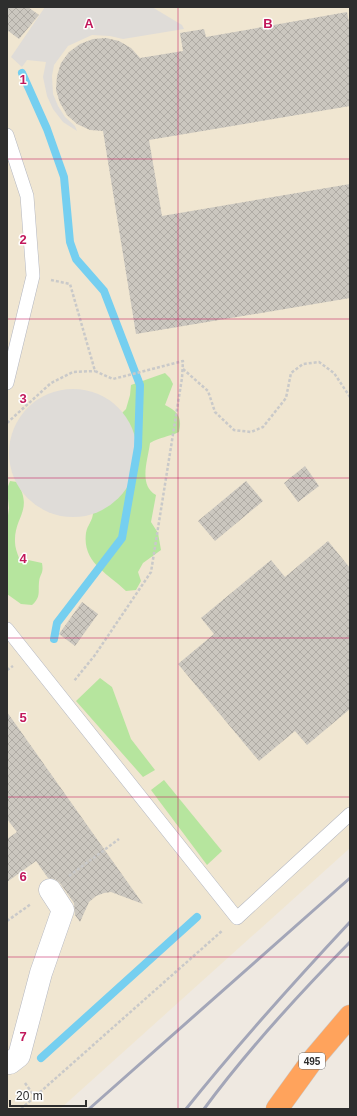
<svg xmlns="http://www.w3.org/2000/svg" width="357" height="1116" viewBox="0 0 357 1116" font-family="Helvetica,sans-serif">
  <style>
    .education { fill: #f0e6d1 }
    .grass { fill: #b6e59e }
    .plaza { fill: #dfdcd8 }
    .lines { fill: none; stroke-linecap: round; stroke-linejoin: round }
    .stream { stroke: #75cff0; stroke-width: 8 }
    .building { fill: url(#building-cross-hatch) }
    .lane-casing { stroke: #b4b7c1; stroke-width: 14 }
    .street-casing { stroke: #b4b7c1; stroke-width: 23 }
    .highway-casing { stroke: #c9c9c9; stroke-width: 23 }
    .path { stroke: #c9c9c9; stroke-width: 2.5; stroke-dasharray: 3 2; stroke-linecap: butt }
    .lane { stroke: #fff; stroke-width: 13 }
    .street { stroke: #fff; stroke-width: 22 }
    .highway { stroke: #ffa35c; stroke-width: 22 }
    .rail { stroke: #a3a6b8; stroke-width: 3 }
    .grid { fill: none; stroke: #c2185b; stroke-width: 1; stroke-opacity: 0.55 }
    .labels { text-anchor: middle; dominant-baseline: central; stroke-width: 3; stroke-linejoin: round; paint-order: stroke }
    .shield { fill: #fff; stroke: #6d6d6d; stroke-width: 1 }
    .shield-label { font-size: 10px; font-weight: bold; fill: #2e2e2e }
    .grid-label { font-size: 13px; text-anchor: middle; font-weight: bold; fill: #c2185b; stroke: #fff; stroke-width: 3; stroke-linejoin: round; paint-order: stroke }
  </style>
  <defs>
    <pattern id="building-cross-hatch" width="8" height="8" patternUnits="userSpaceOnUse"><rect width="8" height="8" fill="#cbc7bf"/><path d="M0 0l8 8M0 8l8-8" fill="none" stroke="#afaba4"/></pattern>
  </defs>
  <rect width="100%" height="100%" fill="#efe9e1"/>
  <polygon class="education" points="7,7 350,7 350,848 60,1109 7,1109"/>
  <g class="grass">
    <path d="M 165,373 L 170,378 L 173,384 L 165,405 C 179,412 182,418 179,432 C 168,437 160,437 150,443 C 148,460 138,485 156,495 L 151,522 L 158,533 L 161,550 L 143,563 L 138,572 L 141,581 L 136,590 L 126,591 C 108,573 82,563 86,533 C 87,525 94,520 93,510 L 108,427 L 126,409 L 130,395 L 131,385 Z"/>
    <path d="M 10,481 L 17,482 C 34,511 14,516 15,542 C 15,547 17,553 19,558 L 42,563 C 44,574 40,573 39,582 C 38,592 41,597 32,605 L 21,604 L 7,594 L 7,523 L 9,508 L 7,489 Z"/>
    <polygon points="100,678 112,687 131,739 155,770 143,777 76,701"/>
    <polygon points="164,780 222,851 207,865 151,790"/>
  </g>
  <g class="plaza">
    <polygon points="45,7 152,7 182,25 184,29 123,39 110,36 92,35 68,46 54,65 52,76 53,94 58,106 65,117 75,126 77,131 63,122 53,109 47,96 43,77 46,62 27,60 22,67 11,57"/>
    <circle cx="73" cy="453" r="64"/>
  </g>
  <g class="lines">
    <g class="stream">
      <polyline points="22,73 47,129 64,177 70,242 76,259 104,291 140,385 138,447 122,538 57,623 54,639"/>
      <polyline points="41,1058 197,917"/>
    </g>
  </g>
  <g class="building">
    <polygon points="7,7 28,7 39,15 19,39 7,30"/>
    <polygon points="347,12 350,27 350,106 149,140 162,216 350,184 350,298 136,334 103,131 90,130 77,124 67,115 60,103 56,90 57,76 61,63 69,52 80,44 93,39 106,38 119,41 131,48 140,58 183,51 180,33 204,29 206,37"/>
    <polygon points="305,466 319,486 298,502 284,483"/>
    <polygon points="246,481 263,501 215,541 198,521"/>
    <polygon points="328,541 350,568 350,709 307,745 295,731 259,761 178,664 214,634 201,618 271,560 285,577"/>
    <polygon points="82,602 98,614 75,646 59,634"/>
    <polygon points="7,712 104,849 143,904 111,892 104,893 96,896 89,902 80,922 75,915 74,903 60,883 55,879 48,878 36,861 7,882 7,839 17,832 7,819"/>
  </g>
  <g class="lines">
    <defs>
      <g id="lane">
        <polyline points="7,135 27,196 33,276 7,383"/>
        <polyline points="7,629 237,918 350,814"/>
      </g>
      <polyline id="street" points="10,1063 19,1056 41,973 63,910 50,890"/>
      <polyline id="highway" points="277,1109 311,1062 350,1016"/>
    </defs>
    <use href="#lane" class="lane-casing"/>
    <use href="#street" class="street-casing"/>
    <use href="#highway" class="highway-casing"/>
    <g class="path">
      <polyline points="51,280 70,284 95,371 113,379 183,361 182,378 151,572 95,655 74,681"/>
      <polyline points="183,369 208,391 215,412 234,430 251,432 263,427 286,398 291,373 303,364 319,362 334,373 350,397"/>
      <polyline points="7,423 51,383 73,372 95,371"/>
      <polyline points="7,670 13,666"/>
      <polyline points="69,876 119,839"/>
      <polyline points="7,921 31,904"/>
      <polyline points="25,1083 35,1097"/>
      <polyline points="21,1109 223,930"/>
    </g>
    <use href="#lane" class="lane"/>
    <use href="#street" class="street"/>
    <use href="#highway" class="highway"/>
    <g class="rail">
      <polyline points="89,1109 350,878"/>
      <path d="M 186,1109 C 238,1044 293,983 350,922"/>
      <path d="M 204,1109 C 248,1049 298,995 350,942"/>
    </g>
  </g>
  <path class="grid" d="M 178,7 L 178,1109M 7,159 L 350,159M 7,319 L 350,319M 7,478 L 350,478M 7,638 L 350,638M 7,797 L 350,797M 7,957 L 350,957"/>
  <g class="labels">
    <rect class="shield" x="299" y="1053" width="26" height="16" rx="3"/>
    <g class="shield-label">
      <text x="312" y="1061">495</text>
    </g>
  </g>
  <g class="grid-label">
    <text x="89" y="28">A</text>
    <text x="268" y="28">B</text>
    <text x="23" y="84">1</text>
    <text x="23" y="244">2</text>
    <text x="23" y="403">3</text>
    <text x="23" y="563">4</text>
    <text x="23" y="722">5</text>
    <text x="23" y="881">6</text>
    <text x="23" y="1041">7</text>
  </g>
  <rect width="357" height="1116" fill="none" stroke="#2e2e2e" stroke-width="16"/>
  <path d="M10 1100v6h76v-6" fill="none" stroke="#2e2e2e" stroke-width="2"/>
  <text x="16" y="1100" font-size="12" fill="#2e2e2e" stroke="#ffffff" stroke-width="3" paint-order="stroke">20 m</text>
</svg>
